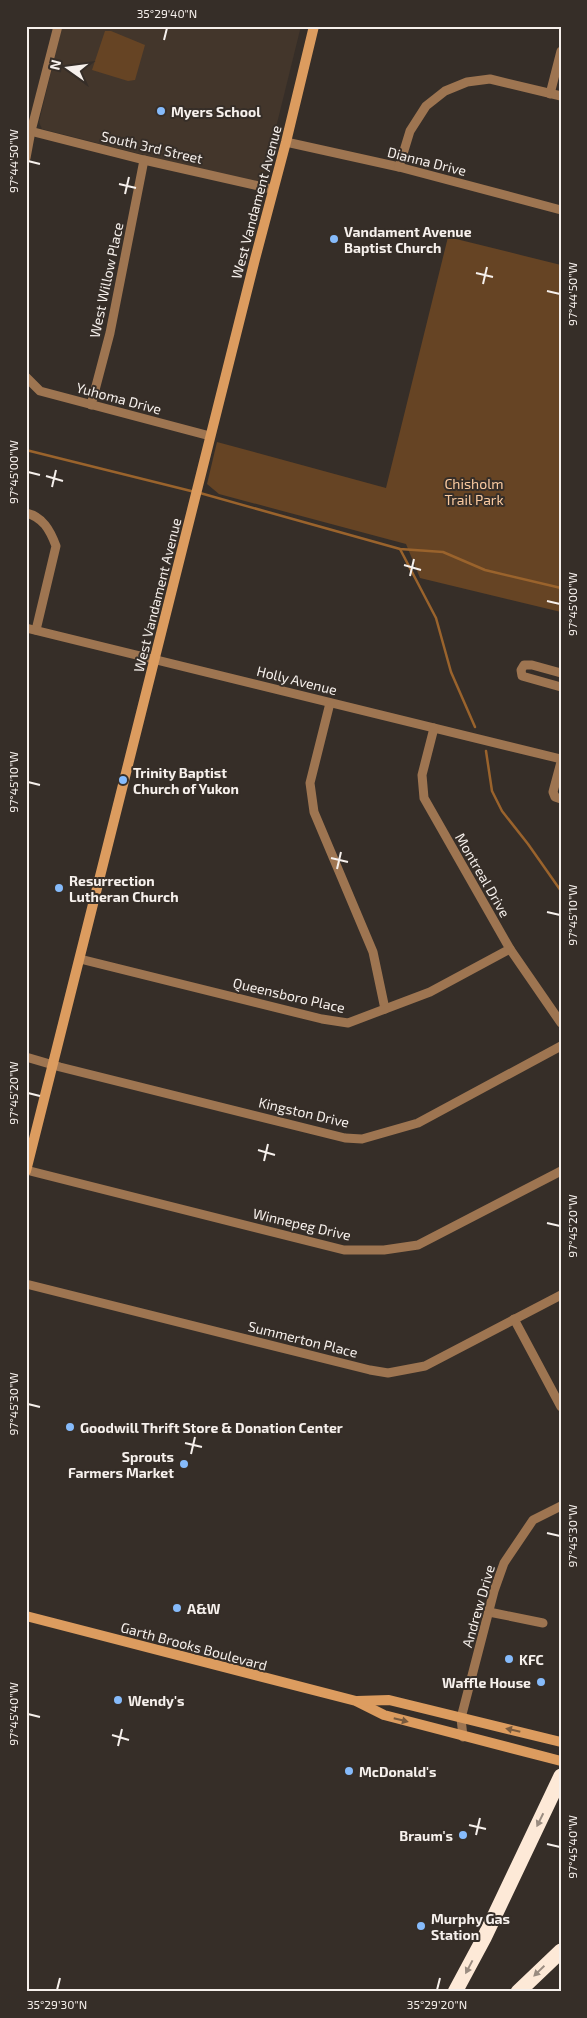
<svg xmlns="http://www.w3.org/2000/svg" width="587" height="2018" viewBox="0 0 587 2018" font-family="'Exo 2',sans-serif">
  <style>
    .built { fill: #43362b }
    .park { fill: #664424 }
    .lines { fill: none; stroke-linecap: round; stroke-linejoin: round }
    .stream { stroke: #9a632c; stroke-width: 2.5 }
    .street { stroke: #9e7551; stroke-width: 9 }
    .secondary { stroke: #dc9c5f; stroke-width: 10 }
    .highway { stroke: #fde9d7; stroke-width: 15 }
    .oneway { fill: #785a3e }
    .oneway2 { fill: #9a8c80 }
    .ticks { fill: none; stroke: #f6f0ec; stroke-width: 2 }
    .poi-dot { fill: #86bbfb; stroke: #362e28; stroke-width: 2 }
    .labels { text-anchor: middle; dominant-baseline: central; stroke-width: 4; stroke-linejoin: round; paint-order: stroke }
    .poi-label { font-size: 14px; font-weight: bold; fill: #f6f0ec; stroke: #362e28; text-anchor: start }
    .street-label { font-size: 14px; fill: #f6f0ec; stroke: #362e28 }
    .park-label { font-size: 14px; fill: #fbcba1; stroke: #362e28 }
    .neatline { fill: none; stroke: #f6f0ec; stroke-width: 2 }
    .ticks-label { font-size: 12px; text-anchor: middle; fill: #f6f0ec }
  </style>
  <rect width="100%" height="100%" fill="#362e28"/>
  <polygon class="built" points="62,26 301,26 264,176 258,181 250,182 42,129 39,122"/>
  <g class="park">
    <polygon points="105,31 111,31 145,45 135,80 128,81 92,70"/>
    <polygon points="448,237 561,265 561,612 420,578 406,544 219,494 207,484 217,442 386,488"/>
  </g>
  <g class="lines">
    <g class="stream">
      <polyline points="26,450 195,492"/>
      <polyline points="200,493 400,549 443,552 485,570 561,588"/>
      <polyline points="400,549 436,618 451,672 475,727"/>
      <polyline points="486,751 492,791 502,811 528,844 561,891"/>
    </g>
    <g class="street">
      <polyline points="550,94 561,51"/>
      <polyline points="26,130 144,160 272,189"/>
      <polyline points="286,142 399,167 561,210"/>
      <polyline points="26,158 31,131 58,26"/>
      <polyline points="399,167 410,131 426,106 445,91 467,82 490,79 561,96"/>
      <polyline points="26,377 40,391 210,436"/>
      <polyline points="91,405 110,333 144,160"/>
      <path d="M 26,513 C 43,517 50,530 56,546 L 36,630"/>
      <polyline points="26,628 561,759"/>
      <polyline points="561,673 532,665 524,665 521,670 522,676 561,687"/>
      <polyline points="330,703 310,783 314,812 373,952 385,1009"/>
      <polyline points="434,728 422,775 424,798 510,949 561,1023"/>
      <polyline points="561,762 553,792 555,797 561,799"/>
      <polyline points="80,959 322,1019 348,1023 385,1009 430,992 510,949"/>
      <polyline points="26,1057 60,1067 345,1138 362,1139 418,1123 561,1046"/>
      <polyline points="26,1170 344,1250 384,1250 418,1245 561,1171"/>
      <polyline points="26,1284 370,1370 388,1373 425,1366 561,1295"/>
      <polyline points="514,1319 561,1407"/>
      <polyline points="489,1612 543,1623"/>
      <polyline points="463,1737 461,1718 494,1591 504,1563 533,1520 561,1506"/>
    </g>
    <g class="secondary">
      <polyline points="26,1171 255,259 286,142 314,26"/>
      <polyline points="26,1616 356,1701 384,1715 561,1761"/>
      <polyline points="357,1701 389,1700 561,1742"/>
    </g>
    <g class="highway">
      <polyline points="455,1992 484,1938 561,1776"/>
      <polyline points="518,1992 561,1951"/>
    </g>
  </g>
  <defs><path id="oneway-solid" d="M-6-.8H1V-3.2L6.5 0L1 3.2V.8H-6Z" transform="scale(1.25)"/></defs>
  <g class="oneway">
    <use href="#oneway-solid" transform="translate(401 1720) rotate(14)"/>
    <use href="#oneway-solid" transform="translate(513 1730) rotate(-167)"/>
  </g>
  <g class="oneway2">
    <use href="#oneway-solid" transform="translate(540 1820) rotate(116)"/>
    <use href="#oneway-solid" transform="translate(469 1967) rotate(118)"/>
    <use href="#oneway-solid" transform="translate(539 1971) rotate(136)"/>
  </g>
  <path class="ticks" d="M 164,40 L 167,28M 28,161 L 40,164M 119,184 L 136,188M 125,194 L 129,177M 476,273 L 493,277M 483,284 L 487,267M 547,291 L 560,294M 28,472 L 40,475M 46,476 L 63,481M 52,487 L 56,470M 404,565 L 421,570M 410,576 L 414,559M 547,601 L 560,604M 28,782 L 40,785M 331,858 L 348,862M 337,869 L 341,852M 547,912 L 560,915M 28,1093 L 40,1096M 258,1150 L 275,1155M 264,1161 L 268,1144M 547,1223 L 560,1226M 28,1404 L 40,1407M 185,1443 L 202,1447M 191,1454 L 195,1437M 547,1533 L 560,1536M 28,1714 L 40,1717M 112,1735 L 129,1740M 118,1746 L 122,1729M 469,1825 L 486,1829M 476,1835 L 480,1818M 547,1844 L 560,1847M 57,1990 L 60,1978M 437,1990 L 440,1978"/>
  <g class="poi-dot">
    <circle cx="161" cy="111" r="5"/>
    <circle cx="334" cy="239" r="5"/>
    <circle cx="123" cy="780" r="5"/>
    <circle cx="59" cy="888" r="5"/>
    <circle cx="70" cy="1427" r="5"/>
    <circle cx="184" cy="1464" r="5"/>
    <circle cx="177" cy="1608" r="5"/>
    <circle cx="509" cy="1659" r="5"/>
    <circle cx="541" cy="1682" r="5"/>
    <circle cx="118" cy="1700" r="5"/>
    <circle cx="349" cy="1771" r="5"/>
    <circle cx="463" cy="1835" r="5"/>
    <circle cx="421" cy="1926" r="5"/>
  </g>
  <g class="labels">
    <g class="poi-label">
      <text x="171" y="111">Myers School</text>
      <text x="344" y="231">Vandament Avenue<tspan x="344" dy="16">Baptist Church</tspan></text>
      <text x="133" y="772">Trinity Baptist<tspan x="133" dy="16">Church of Yukon</tspan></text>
      <text x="69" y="880">Resurrection<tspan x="69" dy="16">Lutheran Church</tspan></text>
      <text x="80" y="1427">Goodwill Thrift Store &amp; Donation Center</text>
      <text x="174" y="1456" text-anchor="end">Sprouts<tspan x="174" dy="16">Farmers Market</tspan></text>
      <text x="187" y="1608">A&amp;W</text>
      <text x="519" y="1659">KFC</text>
      <text x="531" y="1682" text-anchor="end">Waffle House</text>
      <text x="128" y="1700">Wendy's</text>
      <text x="359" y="1771">McDonald's</text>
      <text x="453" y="1835" text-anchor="end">Braum's</text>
      <text x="431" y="1918">Murphy Gas<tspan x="431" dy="16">Station</tspan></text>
    </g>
    <g class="street-label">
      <text transform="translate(152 147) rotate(13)">South 3rd Street</text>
      <text transform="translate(427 161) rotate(14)">Dianna Drive</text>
      <text transform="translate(256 202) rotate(-75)">West Vandament Avenue</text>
      <text transform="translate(106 280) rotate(-78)">West Willow Place</text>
      <text transform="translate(119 398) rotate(15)">Yuhoma Drive</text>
      <text transform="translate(157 595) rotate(-76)">West Vandament Avenue</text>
      <text transform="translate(297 680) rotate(14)">Holly Avenue</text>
      <text transform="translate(483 875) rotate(60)">Montreal Drive</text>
      <text transform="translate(289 995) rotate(13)">Queensboro Place</text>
      <text transform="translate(304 1112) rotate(13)">Kingston Drive</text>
      <text transform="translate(302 1224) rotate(13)">Winnepeg Drive</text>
      <text transform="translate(303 1339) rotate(14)">Summerton Place</text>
      <text transform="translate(478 1606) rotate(-74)">Andrew Drive</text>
      <text transform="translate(194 1646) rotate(15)">Garth Brooks Boulevard</text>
    </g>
    <g class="park-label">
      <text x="474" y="483">Chisholm<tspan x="474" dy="16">Trail Park</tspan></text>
    </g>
  </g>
  <rect width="587" height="2018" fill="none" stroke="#362e28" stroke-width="55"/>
  <g transform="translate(68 68) rotate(284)" stroke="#362e28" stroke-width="4" paint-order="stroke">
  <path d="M0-4L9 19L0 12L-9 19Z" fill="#f6f0ec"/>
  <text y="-8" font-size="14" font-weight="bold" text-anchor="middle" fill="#f6f0ec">N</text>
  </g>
  <rect x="28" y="28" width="532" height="1962" class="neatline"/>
  <g class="ticks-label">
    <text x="167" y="18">35°29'40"N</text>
    <text transform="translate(14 161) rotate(-90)" y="4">97°44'50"W</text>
    <text transform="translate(573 294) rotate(-90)" y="4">97°44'50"W</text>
    <text transform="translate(14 472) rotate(-90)" y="4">97°45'00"W</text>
    <text transform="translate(573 604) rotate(-90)" y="4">97°45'00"W</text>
    <text transform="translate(14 782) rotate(-90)" y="4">97°45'10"W</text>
    <text transform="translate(573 915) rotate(-90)" y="4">97°45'10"W</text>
    <text transform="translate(14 1093) rotate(-90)" y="4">97°45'20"W</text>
    <text transform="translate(573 1226) rotate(-90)" y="4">97°45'20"W</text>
    <text transform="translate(14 1404) rotate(-90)" y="4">97°45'30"W</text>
    <text transform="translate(573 1536) rotate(-90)" y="4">97°45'30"W</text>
    <text transform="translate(14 1714) rotate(-90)" y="4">97°45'40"W</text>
    <text transform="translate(573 1847) rotate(-90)" y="4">97°45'40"W</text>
    <text x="57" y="2009">35°29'30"N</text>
    <text x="437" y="2009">35°29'20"N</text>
  </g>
</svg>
